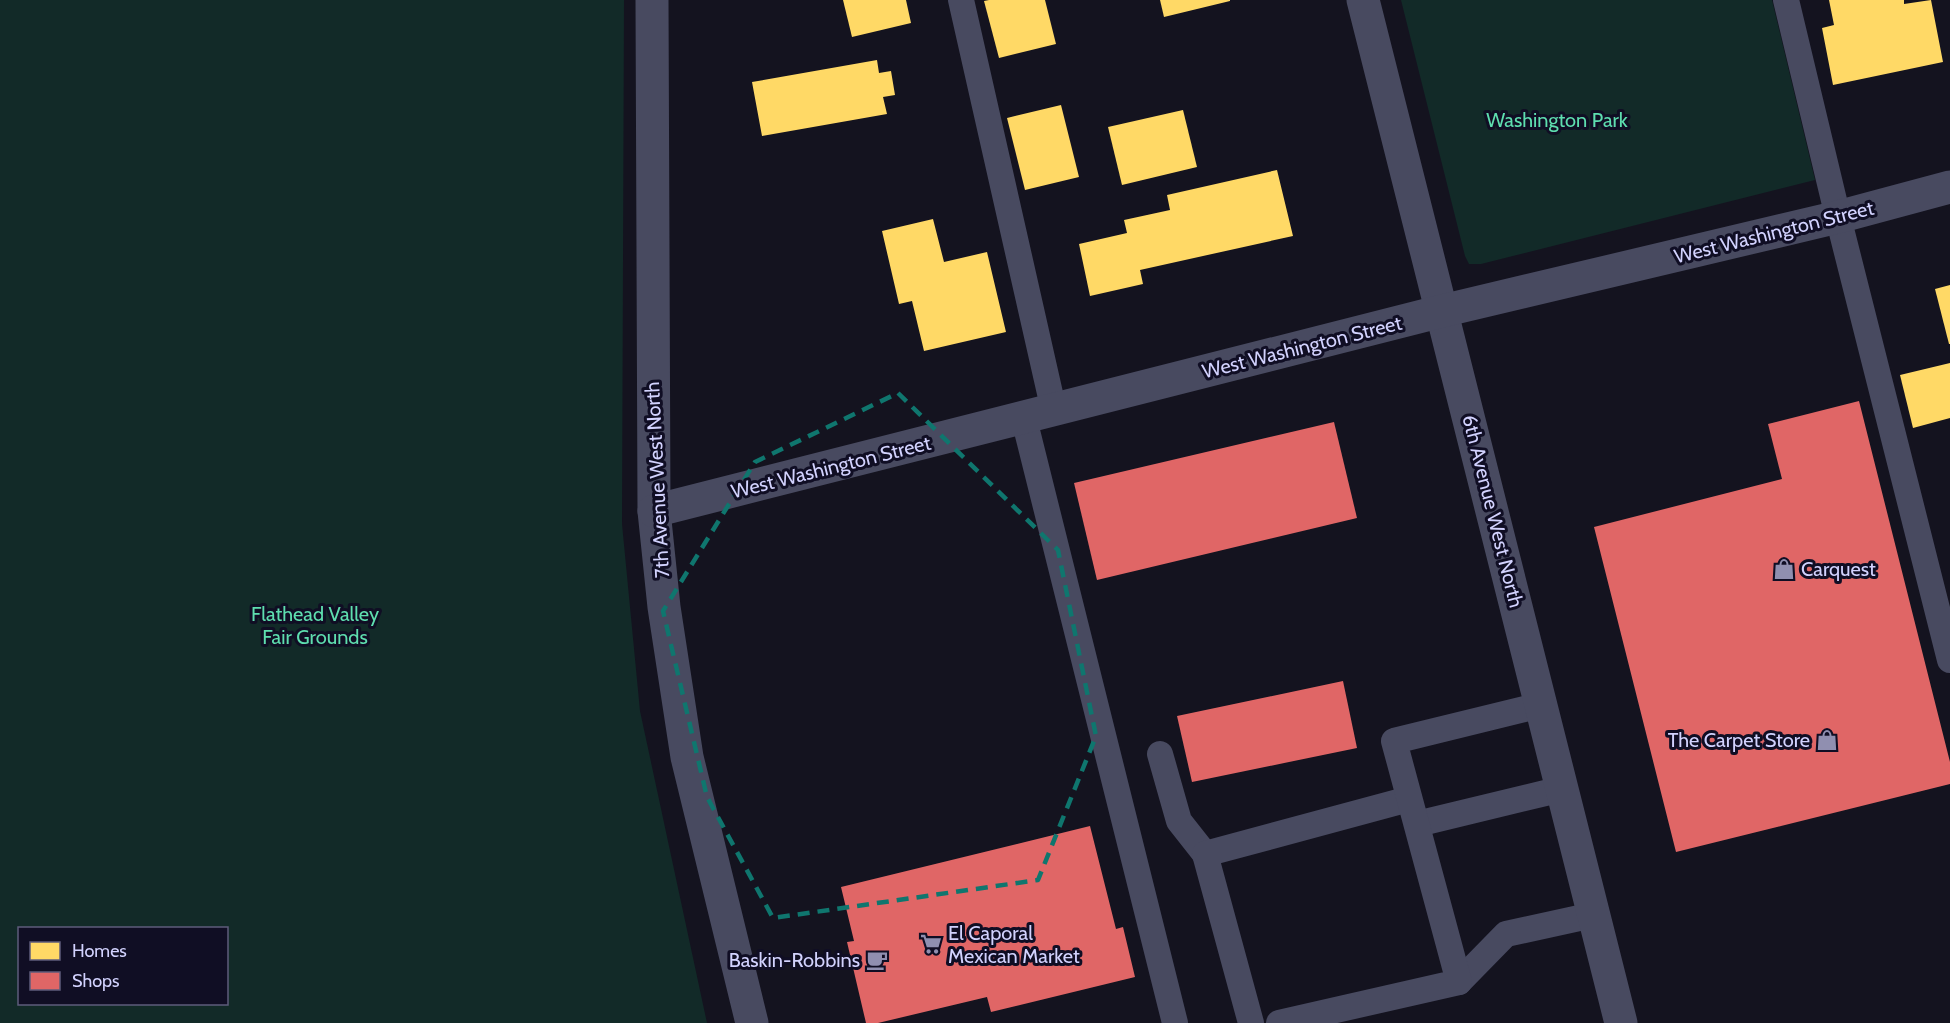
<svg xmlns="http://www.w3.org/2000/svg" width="1950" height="1023" viewBox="0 0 1950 1023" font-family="Cabin,sans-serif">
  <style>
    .green { fill: #122a28; fill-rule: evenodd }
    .homes { fill: #ffd966 }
    .shops { fill: #e06666 }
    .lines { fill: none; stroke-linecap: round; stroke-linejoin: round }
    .lane { stroke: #484a60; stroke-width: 26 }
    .street { stroke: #484a60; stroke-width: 33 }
    .marked { fill: none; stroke: #0f766e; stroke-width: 4.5; stroke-dasharray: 12 8; stroke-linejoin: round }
    .labels { text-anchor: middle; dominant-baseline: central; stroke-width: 6; stroke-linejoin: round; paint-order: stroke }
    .park-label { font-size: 20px; fill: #5edeaf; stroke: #100e24 }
    .street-label { font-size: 20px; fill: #d2d2fe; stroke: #100e24 }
    .poi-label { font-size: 20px; fill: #d2d2fe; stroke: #100e24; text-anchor: start }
  </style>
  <rect width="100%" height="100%" fill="#14131f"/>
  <g class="green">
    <path d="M 0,0 L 624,0 L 622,524 L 640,711 L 707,1023 L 0,1023 ZM 20,928 L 226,928 L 226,1004 L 20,1004 Z"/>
    <polygon points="1401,0 1772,0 1815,180 1481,264 1469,264 1465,256"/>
  </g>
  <g class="homes">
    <polygon points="843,0 906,0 911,23 852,37"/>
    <polygon points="989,0 1045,0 1056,44 999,58 984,1"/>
    <polygon points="1160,0 1230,0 1230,1 1164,17"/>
    <polygon points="1829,0 1904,0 1904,4 1931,0 1943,62 1833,85 1822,28 1834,25"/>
    <polygon points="877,60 879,73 891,71 895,95 883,97 887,114 762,136 752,82"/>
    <polygon points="1061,105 1079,177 1025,190 1007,118"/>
    <polygon points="1183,110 1197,167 1122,185 1108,127"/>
    <polygon points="1277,170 1293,236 1140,270 1143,284 1090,296 1079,244 1127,233 1124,220 1170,210 1167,195"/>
    <polygon points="933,219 944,262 987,252 1006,332 924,351 912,301 899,304 882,231"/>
    <polygon points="1950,285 1950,344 1949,344 1935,289"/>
    <polygon points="1950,363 1950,418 1913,428 1900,375"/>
  </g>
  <g class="shops">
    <polygon points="1859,401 1950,762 1950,784 1676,852 1594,527 1782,479 1768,424"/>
    <polygon points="1334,422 1357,518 1097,580 1074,483"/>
    <polygon points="1343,681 1357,748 1192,782 1177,716"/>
    <polygon points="1090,826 1116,929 1123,927 1135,977 991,1012 987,997 878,1023 866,1023 847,942 854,941 841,887"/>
  </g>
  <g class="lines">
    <g class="lane">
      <polyline points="961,0 1054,411"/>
      <polyline points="1786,0 1838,217 1950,660"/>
      <polyline points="1024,419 1175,1023"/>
      <polyline points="1160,754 1179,821 1205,854"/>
      <polyline points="1417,824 1562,789"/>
      <polyline points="1459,982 1506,934 1593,915"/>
      <polyline points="1251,1023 1205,854 1409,799"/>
      <polyline points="1279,1023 1459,982 1394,741 1541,705"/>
    </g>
    <g class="street">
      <polyline points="652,0 654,511 664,607 687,757 752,1023"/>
      <polyline points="1363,0 1621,1023"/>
      <polyline points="654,511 1442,311 1838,217 1950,187"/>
    </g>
  </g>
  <path class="marked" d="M 898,393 L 1058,550 L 1096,736 L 1038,880 L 773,918 L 707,797 L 663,611 L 755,462 Z"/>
  <defs>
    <symbol id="shop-bare" viewBox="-9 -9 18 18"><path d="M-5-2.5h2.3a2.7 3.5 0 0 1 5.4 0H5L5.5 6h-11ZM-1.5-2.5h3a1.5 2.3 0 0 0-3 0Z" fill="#908fb0" stroke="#100e24" stroke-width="2.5" paint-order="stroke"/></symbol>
    <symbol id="supermarket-bare" viewBox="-9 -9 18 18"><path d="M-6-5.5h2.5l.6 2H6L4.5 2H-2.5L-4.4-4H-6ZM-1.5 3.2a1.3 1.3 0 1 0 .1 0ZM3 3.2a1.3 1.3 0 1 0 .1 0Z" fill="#908fb0" stroke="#100e24" stroke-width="2.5" paint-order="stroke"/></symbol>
    <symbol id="cafe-bare" viewBox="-9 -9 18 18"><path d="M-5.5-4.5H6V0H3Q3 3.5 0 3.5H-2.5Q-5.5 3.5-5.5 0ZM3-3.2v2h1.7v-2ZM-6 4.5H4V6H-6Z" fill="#908fb0" stroke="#100e24" stroke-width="2.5" paint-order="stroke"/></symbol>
  </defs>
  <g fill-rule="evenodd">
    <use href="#shop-bare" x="1769" y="554" width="30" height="30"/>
    <use href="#shop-bare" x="1812" y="725" width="30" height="30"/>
    <use href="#supermarket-bare" x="916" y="929" width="30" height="30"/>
    <use href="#cafe-bare" x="862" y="945" width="30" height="30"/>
  </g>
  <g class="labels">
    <g class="park-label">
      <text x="1557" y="120">Washington Park</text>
      <text x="315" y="614">Flathead Valley<tspan x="315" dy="23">Fair Grounds</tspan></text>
    </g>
    <g class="street-label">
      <text transform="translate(1774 232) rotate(-14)">West Washington Street</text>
      <text transform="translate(1302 347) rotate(-14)">West Washington Street</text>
      <text transform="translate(831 467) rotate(-14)">West Washington Street</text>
      <text transform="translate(657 480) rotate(-93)">7th Avenue West North</text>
      <text transform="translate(1493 511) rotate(76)">6th Avenue West North</text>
    </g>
    <g class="poi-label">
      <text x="1801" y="569">Carquest</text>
      <text x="1810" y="740" text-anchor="end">The Carpet Store</text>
      <text x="948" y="933">El Caporal<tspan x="948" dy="23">Mexican Market</tspan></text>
      <text x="860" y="960" text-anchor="end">Baskin-Robbins</text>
    </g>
  </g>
  <rect x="18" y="927" width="210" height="78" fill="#100e24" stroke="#5e5c7b" stroke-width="1.5"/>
  <rect x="30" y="942" width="30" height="18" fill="#ffd966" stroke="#5e5c7b" stroke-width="1.5"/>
  <text x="72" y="957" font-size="18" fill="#d2d2fe">Homes</text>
  <rect x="30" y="972" width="30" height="18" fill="#e06666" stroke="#5e5c7b" stroke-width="1.5"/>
  <text x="72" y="987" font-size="18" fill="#d2d2fe">Shops</text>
</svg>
